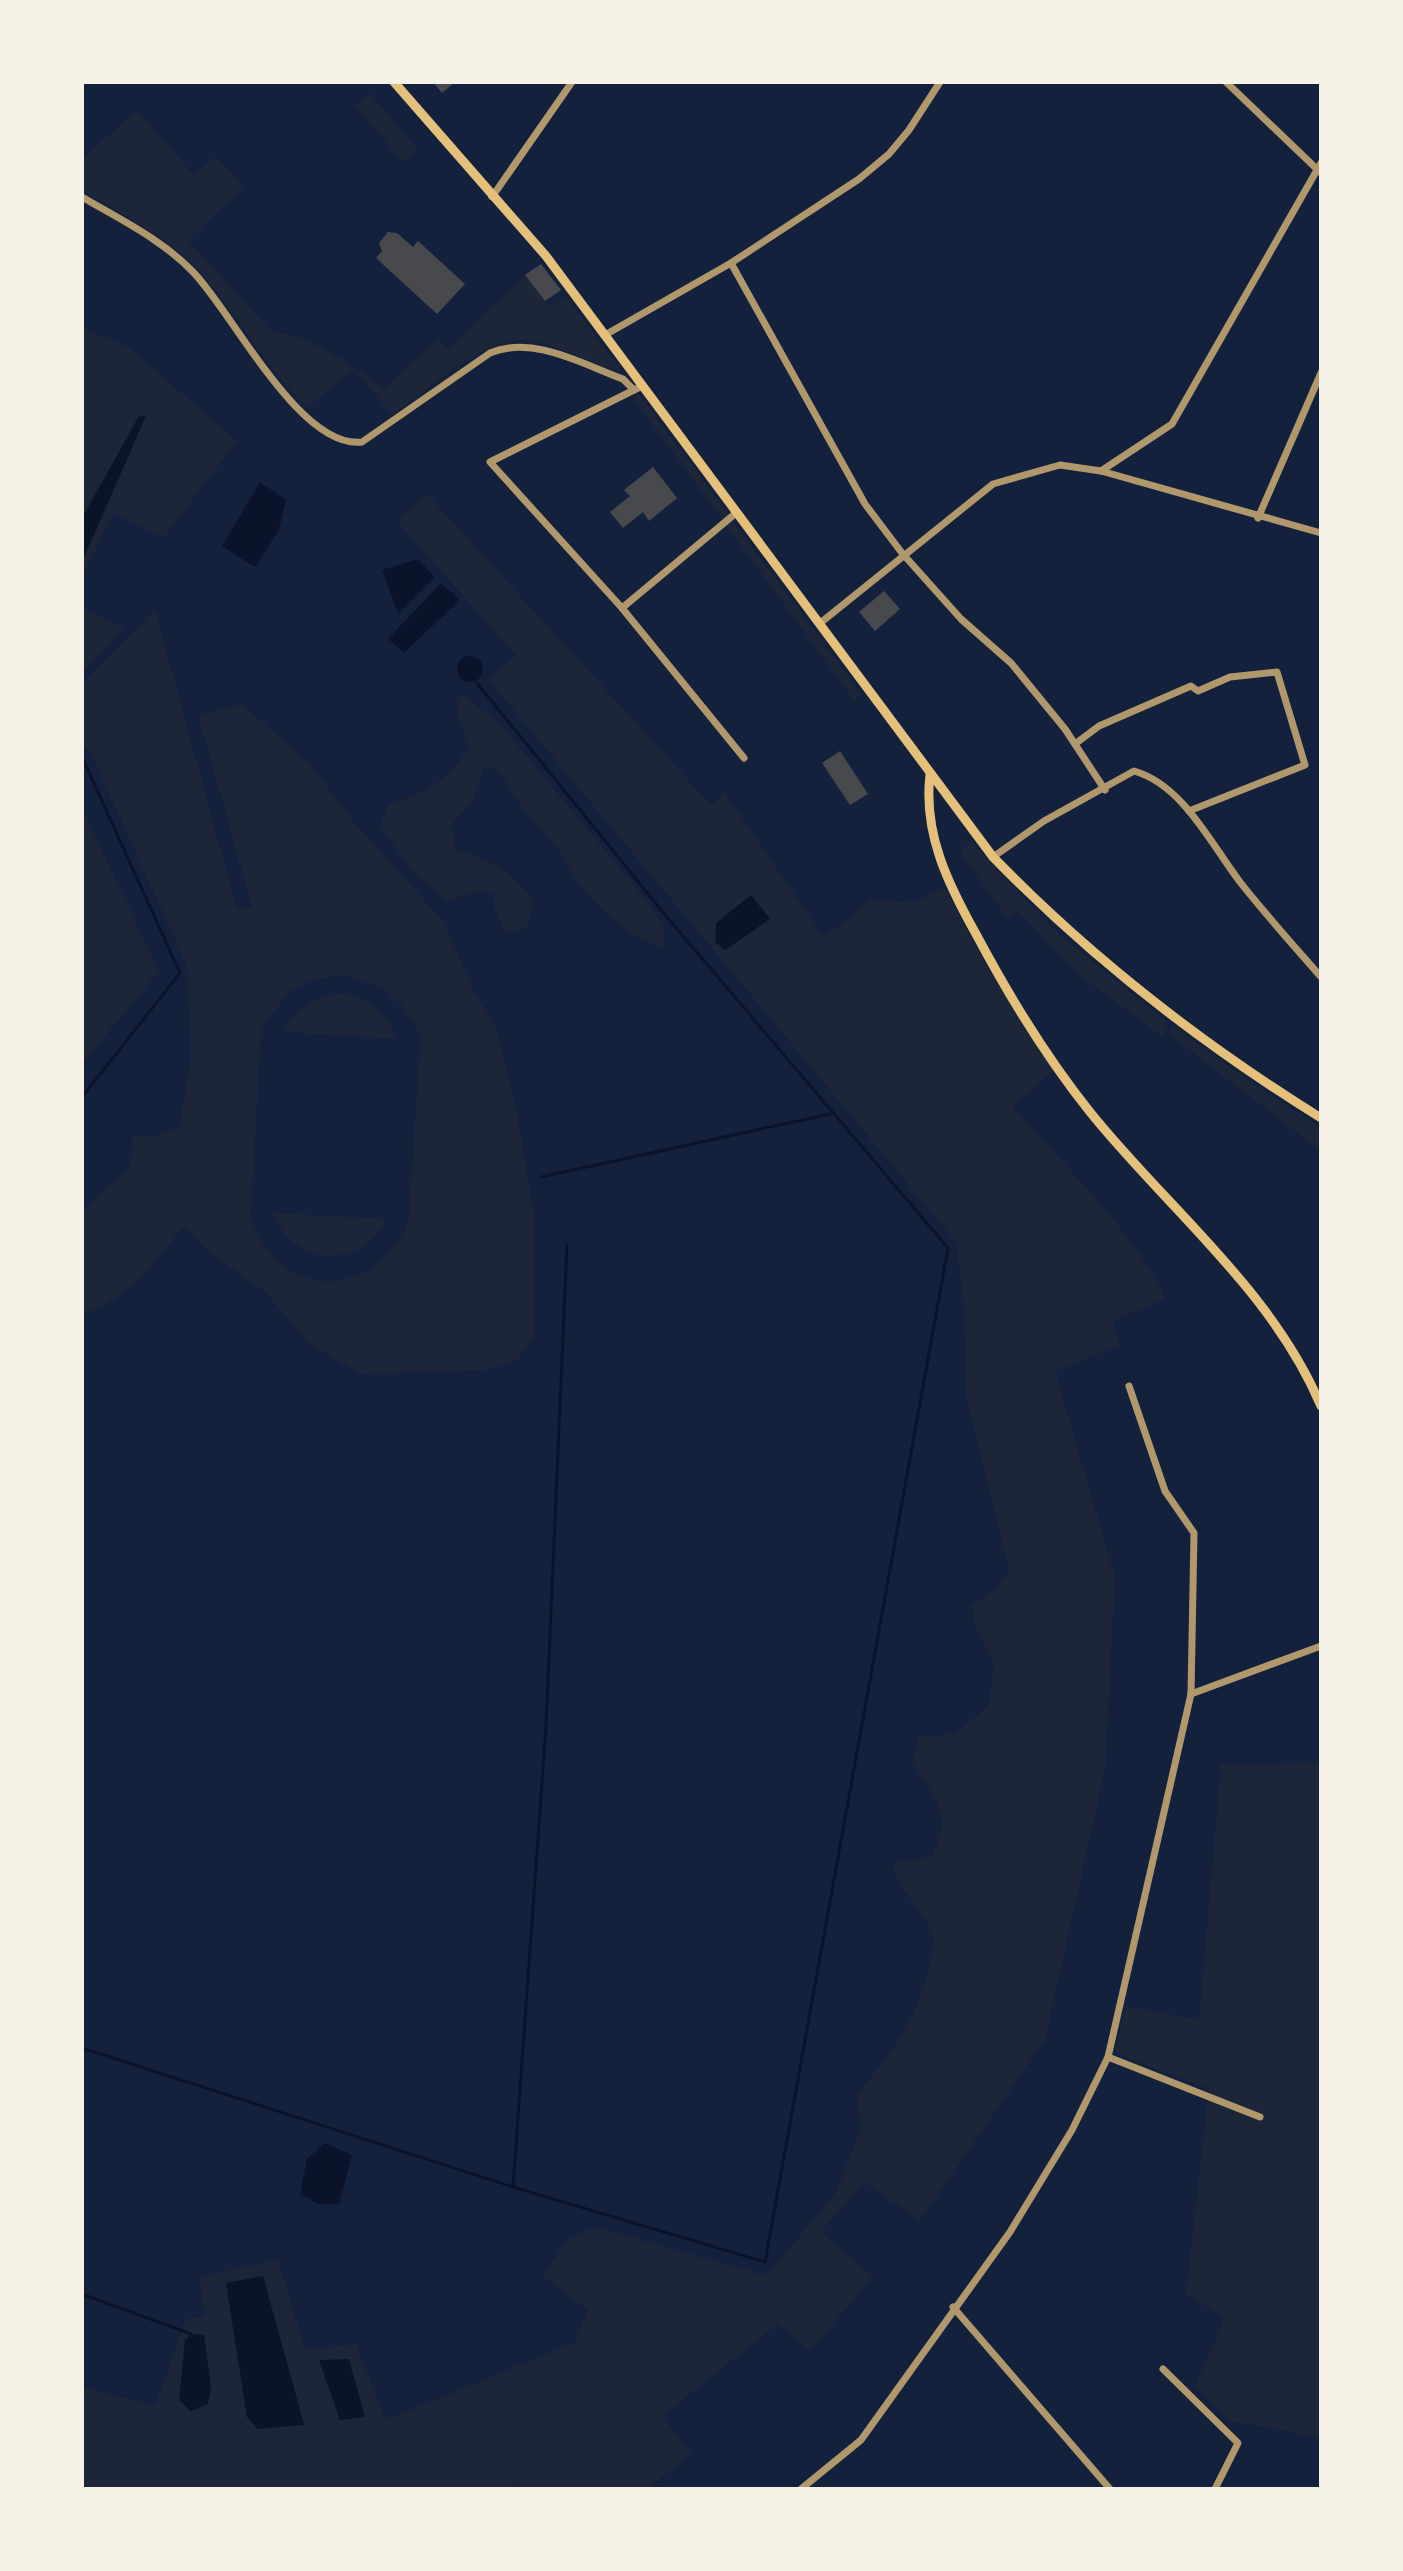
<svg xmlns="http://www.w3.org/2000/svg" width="1403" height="2571" viewBox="0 0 1403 2571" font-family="Overpass,sans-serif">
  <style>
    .green { fill: #1d2539; fill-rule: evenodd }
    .water { fill: #0b132b }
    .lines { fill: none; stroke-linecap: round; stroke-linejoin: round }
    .stream { stroke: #0b132b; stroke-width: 3 }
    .building { fill: #48494c }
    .minor { stroke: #b1986c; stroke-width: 7 }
    .secondary { stroke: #e5c07b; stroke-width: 9 }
  </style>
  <rect width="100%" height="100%" fill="#14213d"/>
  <g class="green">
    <polygon points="370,93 418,150 403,162 355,105"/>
    <path d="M 137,110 L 194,175 L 216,156 L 244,187 L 188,240 L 273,333 C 312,334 351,367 384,388 L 438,339 L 449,349 L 525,275 L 550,307 L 566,296 L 624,374 C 595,364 554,343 524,340 C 485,337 424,393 392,415 L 354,369 L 307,408 C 265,367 238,315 199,271 C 168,236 122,215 82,191 L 82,159 Z"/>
    <polygon points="82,327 130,349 237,441 164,537 113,513 82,578"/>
    <polygon points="639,394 729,515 723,520 633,398"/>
    <path d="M 427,494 L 711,805 L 725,793 L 823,936 L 851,918 L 868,899 L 913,903 L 944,887 L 988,968 L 1053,1070 L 1013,1107 C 1061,1162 1136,1233 1165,1298 L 1112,1321 L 1120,1345 L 1055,1371 L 1115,1577 L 1105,1769 L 1045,2040 L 920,2220 L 864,2182 L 821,2232 L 873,2277 L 810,2351 L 778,2324 L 662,2416 L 691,2454 L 648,2489 L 522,2489 L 518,2484 L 512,2489 L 82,2489 L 82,2387 L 155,2406 L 186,2319 L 206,2316 L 198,2278 L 278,2259 L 305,2350 L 356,2344 L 386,2420 L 574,2343 L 588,2310 L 542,2276 L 567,2241 L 595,2227 L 767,2276 L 836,2192 L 861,2128 L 857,2095 C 892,2051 917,2021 929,1965 C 930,1958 934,1947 933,1940 C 928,1911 898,1893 892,1864 L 932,1857 C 952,1810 937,1803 913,1762 L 918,1737 L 955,1734 L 989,1705 L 994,1664 L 974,1624 L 972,1604 L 994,1592 L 1009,1572 L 966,1393 L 964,1307 L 957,1243 L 489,680 L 516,655 L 397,521 ZM 263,2276 L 304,2424 L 226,2284 Z"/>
    <polygon points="732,520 862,695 854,700 726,525"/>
    <polygon points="82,608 124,628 82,673"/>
    <path d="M 155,609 L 237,910 L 252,907 L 198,715 L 242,704 L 312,766 L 351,819 L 444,922 L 473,990 L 496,1027 L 518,1118 L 535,1220 L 535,1336 L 516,1361 L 481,1370 L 361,1374 L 311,1345 L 265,1292 L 209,1252 L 184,1226 C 154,1262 130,1300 82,1314 L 82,1211 L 131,1166 L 132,1136 L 154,1136 L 179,1127 L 191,1056 L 187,966 L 90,751 L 82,746 L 82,683 ZM 343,975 L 383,988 L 404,1008 L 421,1036 L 408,1224 C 373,1302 276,1301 251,1216 L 261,1029 L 289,992 L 315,979 Z"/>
    <path d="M 464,695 L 500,724 L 652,907 L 664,930 L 663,948 L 634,936 L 600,908 L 574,878 L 558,848 L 522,808 L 501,773 L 485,765 L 472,802 L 451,825 L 456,850 C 499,864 505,866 534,901 L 527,927 L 506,933 L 495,910 L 494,892 L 473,892 L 447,902 L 410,868 L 380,826 L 388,805 C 425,792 449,782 469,746 L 458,716 L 458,699 Z"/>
    <polygon points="82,809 159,971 82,1064"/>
    <polygon points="971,841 1055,931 1166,1021 1163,1037 1079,975 1018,911 1008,920 960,852"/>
    <path d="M 342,994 C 370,998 388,1013 397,1039 L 283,1032 C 296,1008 314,995 342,994 Z"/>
    <polygon points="1172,1025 1262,1090 1321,1127 1321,1151 1170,1035"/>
    <path d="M 273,1213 L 387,1219 C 360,1271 293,1267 273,1213 Z"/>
    <polygon points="1321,1763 1321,2437 1230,2421 1194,2387 1225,2318 1186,2294 1209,2089 1115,2053 1125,2006 1199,2020 1221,1764"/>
  </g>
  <g class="water">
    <polygon points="139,416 146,416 82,562 82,518"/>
    <polygon points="260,482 286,500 279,530 255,567 222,546"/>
    <polygon points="418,559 435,577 398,614 382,570"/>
    <polygon points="441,583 460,600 404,653 388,639"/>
    <circle cx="470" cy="669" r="13"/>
    <polygon points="751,895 770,919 725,950 715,942 716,923"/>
    <polygon points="325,2143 352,2155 339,2204 318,2204 300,2194 307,2159"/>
    <polygon points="263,2276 304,2425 258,2429 247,2417 226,2283"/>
    <polygon points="191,2334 204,2335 211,2387 208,2404 191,2411 179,2400 185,2340"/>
    <polygon points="349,2359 365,2417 340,2420 319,2360"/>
  </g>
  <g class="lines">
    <g class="stream">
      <polyline points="82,757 180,973 82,1097"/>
      <polyline points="541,1177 830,1114"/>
      <polyline points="82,2048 513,2187 765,2262 948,1248 666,916 477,683"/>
      <polyline points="513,2187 546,1727 567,1245"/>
      <polyline points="82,2294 191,2334"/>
    </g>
  </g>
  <g class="building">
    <polygon points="433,82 455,82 442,93"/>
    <polygon points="388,232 397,233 413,247 418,241 465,284 437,314 376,258 382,251 379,243"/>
    <polygon points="541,264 561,290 545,301 525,275"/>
    <polygon points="653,467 677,498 649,521 643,512 623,528 610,512 630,496 624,490"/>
    <polygon points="884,591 900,609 875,631 859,612"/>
    <polygon points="840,751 868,794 850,805 822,763"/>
  </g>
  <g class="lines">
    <g class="minor">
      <polyline points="1226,82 1321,173"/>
      <path d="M 82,197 C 121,220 163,240 194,273 C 234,315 300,449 362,442 L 490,353 C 533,335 582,364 623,379 L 634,390 L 642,386"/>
      <polyline points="492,197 572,82"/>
      <polyline points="731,263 865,504 902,553 961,619 1011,663 1065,729 1105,790"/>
      <polyline points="605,335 731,263 859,179 889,154 909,130 940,82"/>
      <polyline points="634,390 490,462 622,608 744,758"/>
      <polyline points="1101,471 1172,424 1321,163"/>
      <polyline points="1258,518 1321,373"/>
      <polyline points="622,608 736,513"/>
      <polyline points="819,624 993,484 1060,465 1101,471 1321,533"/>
      <polyline points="1075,744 1099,726 1191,686 1198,691 1230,677 1277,672 1305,765 1189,811"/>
      <path d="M 993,857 L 1044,821 L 1134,771 C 1183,785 1211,844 1240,882 C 1266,915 1294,946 1321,977"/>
      <polyline points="1191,1694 1321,1646"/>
      <polyline points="1108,2057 1260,2117"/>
      <polyline points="953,2307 1110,2489"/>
      <polyline points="1163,2369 1238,2443 1215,2489"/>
      <polyline points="801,2489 861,2440 1010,2232 1072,2130 1108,2057 1191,1694 1194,1533 1165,1491 1129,1386"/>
    </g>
    <g class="secondary">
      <path d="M 394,82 L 546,256 L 993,857 C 1091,958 1202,1044 1321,1118"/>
      <path d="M 930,775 C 923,833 948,884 976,934 C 1009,996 1046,1057 1090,1112 C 1168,1209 1272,1290 1321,1406"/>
    </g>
  </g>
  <rect width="1403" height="2571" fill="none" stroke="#f6f1e7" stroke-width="168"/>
</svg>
